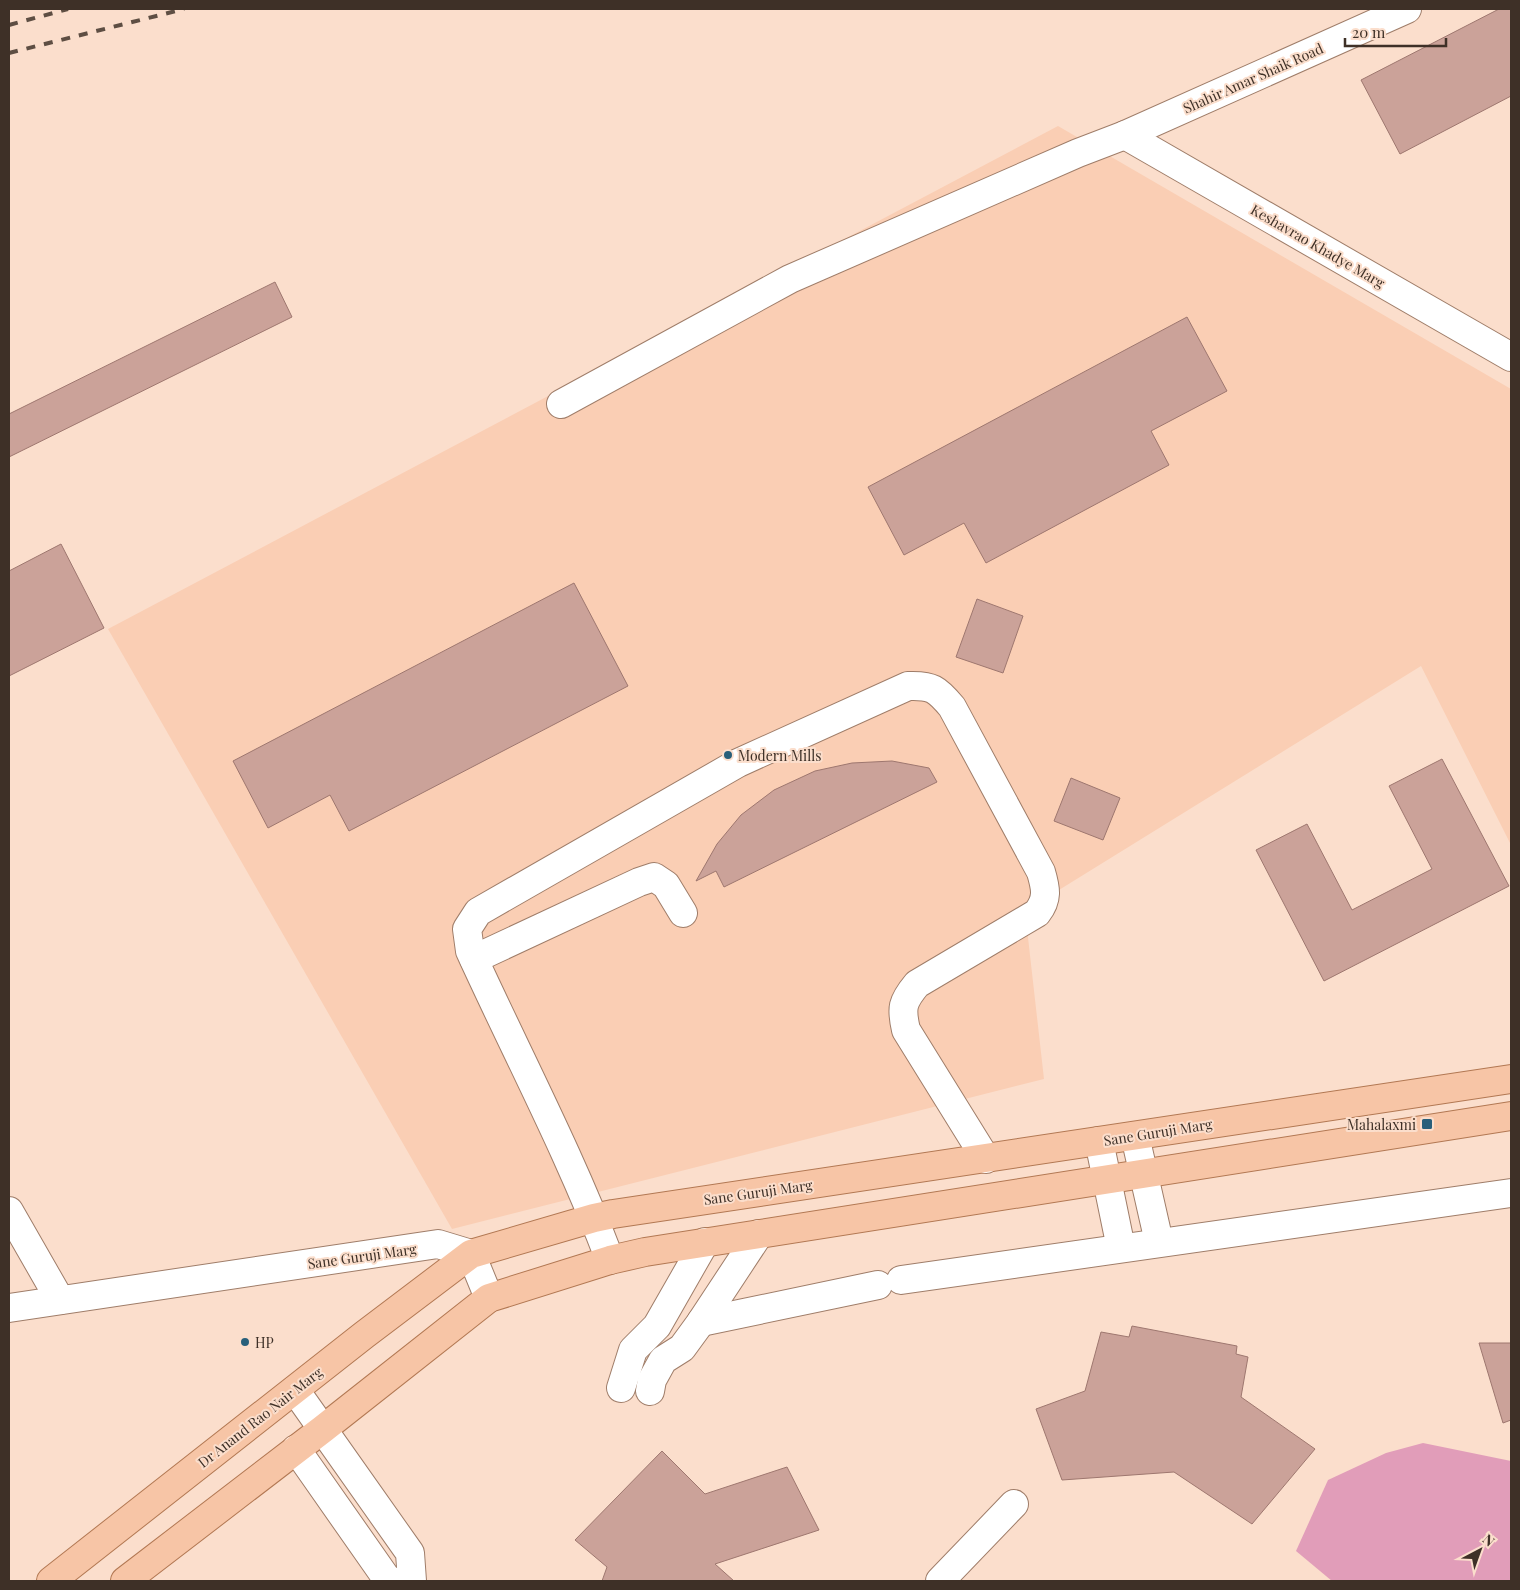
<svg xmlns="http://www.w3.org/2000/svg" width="1520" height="1590" viewBox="0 0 1520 1590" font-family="'Playfair Display',serif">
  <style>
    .built { fill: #faceb4 }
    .green { fill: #e19db9 }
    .building { fill: #cba299; stroke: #9e776f }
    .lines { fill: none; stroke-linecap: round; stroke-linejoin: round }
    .minor-casing { stroke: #9f7d69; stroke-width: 30 }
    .major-casing { stroke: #b27853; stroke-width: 30 }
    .minor { stroke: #fff; stroke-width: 28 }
    .major { stroke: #f7c5a6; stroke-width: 28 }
    .rail { stroke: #5e4e43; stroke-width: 4; stroke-dasharray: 9 9; stroke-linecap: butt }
    .poi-dot { fill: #285f7a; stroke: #fbdecc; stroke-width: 2 }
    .labels { text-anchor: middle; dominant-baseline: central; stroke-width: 4; stroke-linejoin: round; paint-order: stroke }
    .street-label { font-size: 14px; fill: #3e3027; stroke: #fbdecc }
    .poi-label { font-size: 14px; fill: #3e3027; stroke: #fbdecc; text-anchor: start }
  </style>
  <rect width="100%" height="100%" fill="#fbdecc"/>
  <polygon class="built" points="1058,126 1511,389 1511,845 1421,666 1025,911 1044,1079 452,1229 108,629"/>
  <polygon class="green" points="1423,1443 1511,1461 1511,1581 1332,1581 1296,1551 1328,1480 1386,1453"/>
  <g class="building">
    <polygon points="1499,9 1511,9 1511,96 1400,154 1361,80"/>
    <polygon points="275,282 292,317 9,457 9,414"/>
    <polygon points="1187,317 1227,391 1151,431 1169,465 986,563 964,523 904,555 868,487"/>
    <polygon points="61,544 104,628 9,676 9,571"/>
    <polygon points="574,583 628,686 349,831 330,795 268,828 233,761"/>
    <polygon points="977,599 1023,616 1003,673 956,657"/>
    <polygon points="1442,759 1509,886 1324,981 1256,850 1307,824 1352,910 1432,869 1389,786"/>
    <polygon points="892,761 929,768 937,782 724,887 716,871 696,881 717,844 741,815 774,790 815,771 852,763"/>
    <polygon points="1071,778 1120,798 1103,840 1054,821"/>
    <polygon points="1132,1326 1237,1346 1236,1354 1248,1357 1241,1397 1315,1449 1252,1524 1174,1472 1062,1480 1036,1409 1085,1391 1101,1332 1129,1337"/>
    <polygon points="1479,1343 1511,1343 1511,1420 1503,1423"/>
    <polygon points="662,1451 705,1494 787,1467 819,1530 715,1564 734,1581 602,1581 607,1567 575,1540"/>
  </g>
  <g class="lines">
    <defs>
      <g id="minor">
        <polyline points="1125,135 1511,357"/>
        <polyline points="561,404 790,279 1078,153 1125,135 1407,9"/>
        <polyline points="474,959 639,882 654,877 666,885 683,913"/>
        <polyline points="1135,1136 1159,1242"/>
        <polyline points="1099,1141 1121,1248"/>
        <polyline points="9,1211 60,1300"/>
        <path d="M 610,1260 C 570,1154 517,1054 470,951 L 467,929 L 478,912 L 738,763 L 908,686 C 932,685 937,689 952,707 L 1041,872 C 1046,889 1048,899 1037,913 L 917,984 C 902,1002 901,1008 906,1030 L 986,1159"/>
        <polyline points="901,1280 1511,1193"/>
        <polyline points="9,1308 438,1244 471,1254 489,1298"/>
        <polyline points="701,1322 878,1285"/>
        <polyline points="621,1388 633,1350 657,1326 705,1242"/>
        <polyline points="295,1390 410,1553 412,1581"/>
        <polyline points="650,1391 652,1380 663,1360 682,1348 701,1322 759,1234"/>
        <polyline points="296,1449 387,1579 392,1581"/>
        <polyline points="940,1581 1014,1504"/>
      </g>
      <g id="major">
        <polyline points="51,1581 364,1335 471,1254 594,1218 613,1214 1511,1079"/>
        <polyline points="125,1581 323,1429 489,1298 610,1260 645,1252 1511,1116"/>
      </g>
    </defs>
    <use href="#minor" class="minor-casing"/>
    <use href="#major" class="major-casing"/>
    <use href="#minor" class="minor"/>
    <use href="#major" class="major"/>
    <g class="rail">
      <polyline points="9,25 68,9"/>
      <polyline points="9,53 184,9"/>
    </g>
  </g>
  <g class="poi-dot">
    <circle cx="728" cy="755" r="5"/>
    <rect x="1421" y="1118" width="12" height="12" rx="2.5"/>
    <circle cx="245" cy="1342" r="5"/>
  </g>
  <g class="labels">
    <g class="street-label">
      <text transform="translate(1253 78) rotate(-24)">Shahir Amar Shaik Road</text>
      <text transform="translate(1318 246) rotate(30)">Keshavrao Khadye Marg</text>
      <text transform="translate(1158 1132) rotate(-9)">Sane Guruji Marg</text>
      <text transform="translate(758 1192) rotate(-8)">Sane Guruji Marg</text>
      <text transform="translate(362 1256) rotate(-8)">Sane Guruji Marg</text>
      <text transform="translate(260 1417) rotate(-38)">Dr Anand Rao Nair Marg</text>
    </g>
    <g class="poi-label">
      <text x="738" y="755">Modern Mills</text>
      <text x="1416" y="1124" text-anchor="end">Mahalaxmi</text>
      <text x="255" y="1342">HP</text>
    </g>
  </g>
  <rect width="1520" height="1590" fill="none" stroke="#3e3027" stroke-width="20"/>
  <g transform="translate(1480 1550) rotate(41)" stroke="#fbdecc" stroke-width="4" paint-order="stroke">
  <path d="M0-4L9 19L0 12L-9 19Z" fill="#3e3027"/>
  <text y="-8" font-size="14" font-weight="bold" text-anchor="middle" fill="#3e3027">N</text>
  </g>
  <path d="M1345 38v8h101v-8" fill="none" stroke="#3e3027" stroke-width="2.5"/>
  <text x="1352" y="38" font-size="15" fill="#3e3027" stroke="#fbdecc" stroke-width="4" paint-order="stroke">20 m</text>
</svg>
